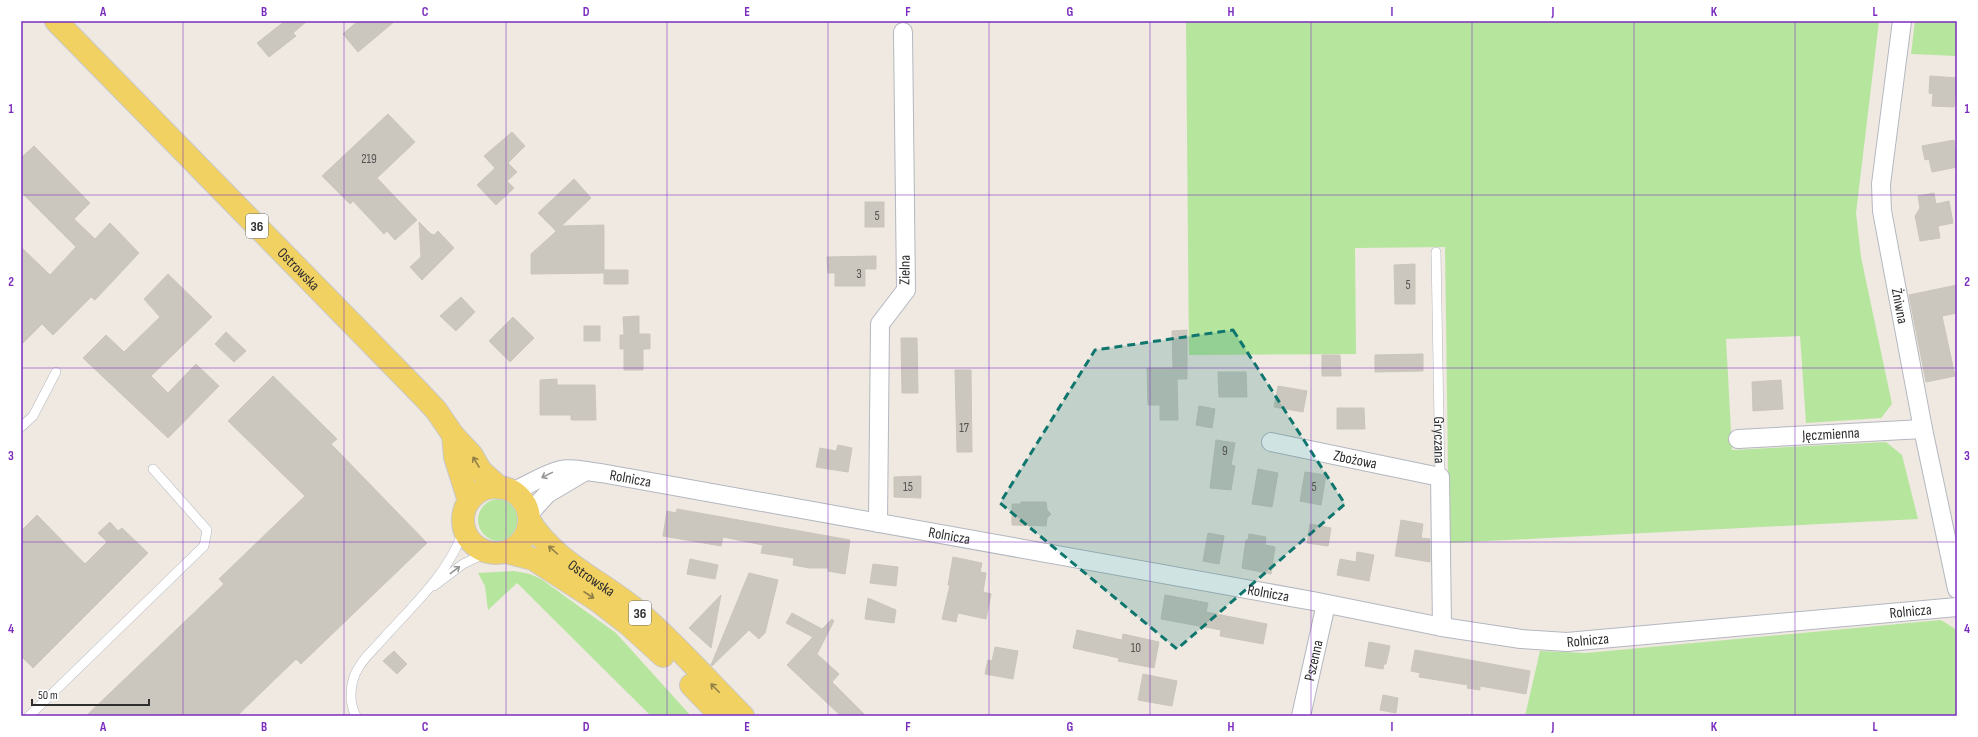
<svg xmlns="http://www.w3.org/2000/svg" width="1978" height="737" viewBox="0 0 1978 737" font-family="'Sofia Sans Condensed',sans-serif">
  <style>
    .green { fill: #b6e59e }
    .building { fill: #cbc7bf; stroke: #cbc5ba }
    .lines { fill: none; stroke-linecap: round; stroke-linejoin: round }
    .service-casing { stroke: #b4b7c1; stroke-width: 10 }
    .minor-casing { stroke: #b4b7c1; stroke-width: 20 }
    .primary-casing { stroke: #c9c9c9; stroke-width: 24 }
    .service { stroke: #fff; stroke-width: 9 }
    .minor { stroke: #fff; stroke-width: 18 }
    .primary { stroke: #f2d163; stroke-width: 22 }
    .oneway { stroke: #908048 }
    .oneway2 { stroke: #969696 }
    .marked { fill: #0f766e; fill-opacity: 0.2; stroke: #0f766e; stroke-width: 3; stroke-dasharray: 8 5; stroke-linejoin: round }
    .grid { fill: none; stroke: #7b2cbf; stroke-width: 1; stroke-opacity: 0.55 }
    .labels { text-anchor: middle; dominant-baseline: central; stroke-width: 3; stroke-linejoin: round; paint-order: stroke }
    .number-label { font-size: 13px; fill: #555452 }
    .shield { fill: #fff; stroke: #6d6d6d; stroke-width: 1 }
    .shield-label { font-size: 14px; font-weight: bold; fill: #2e2e2e }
    .street-label { font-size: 15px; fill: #2e2e2e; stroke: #fff }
    .neatline { fill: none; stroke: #7b2cbf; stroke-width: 1.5 }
    .grid-label { font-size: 13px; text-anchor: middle; font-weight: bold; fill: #7b2cbf }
  </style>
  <rect width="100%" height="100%" fill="#efe9e1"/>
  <g class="green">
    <polygon points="1186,21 1879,21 1856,213 1861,257 1892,404 1881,418 1806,423 1800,336 1726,339 1732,450 1886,442 1902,455 1918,519 1449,543 1445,247 1355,248 1356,354 1189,355"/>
    <polygon points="1915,21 1957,21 1957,56 1911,54"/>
    <circle cx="499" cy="520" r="21"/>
    <polygon points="514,571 530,574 541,579 616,633 691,716 651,716 517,583 488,610 485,586 478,573"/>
    <polygon points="1941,620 1957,630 1957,716 1525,716 1540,651 1586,653"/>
  </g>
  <g class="building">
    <polygon points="285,21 307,21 293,33 296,36 269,57 257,43"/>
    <polygon points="358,21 395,21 358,52 343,34"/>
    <polygon points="1930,76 1957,78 1954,107 1932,106 1933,94 1929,93"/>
    <polygon points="388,114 415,142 377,178 417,220 395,240 387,231 384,234 353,201 350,204 322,176"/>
    <polygon points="512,132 525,146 508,163 517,172 507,181 514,188 496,205 477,185 495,168 484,156"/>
    <polygon points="1954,140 1957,167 1932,172 1929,159 1925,160 1922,146"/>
    <polygon points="34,146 90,203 74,219 95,239 110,223 139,253 95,300 91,297 53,335 42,324 21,345 21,247 50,275 76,247 21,192 21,158"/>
    <polygon points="574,179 591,198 556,231 538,213"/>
    <polygon points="1934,193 1936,204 1949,201 1953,223 1938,226 1940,238 1920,241 1915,216 1920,208 1918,196"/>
    <rect x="865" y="202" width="19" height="25"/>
    <polygon points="419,222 431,234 434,235 438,231 454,248 422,280 410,267 421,257"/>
    <polygon points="604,225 604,270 628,270 628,284 604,284 604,273 531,274 531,254 562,226"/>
    <polygon points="876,256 876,269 865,269 865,286 835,286 835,273 828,273 827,257"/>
    <polygon points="1415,264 1415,304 1395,304 1394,265"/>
    <polygon points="168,274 212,317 151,376 168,393 196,364 219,386 168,438 83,358 106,335 124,352 160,317 144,299"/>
    <polygon points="1957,285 1957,313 1942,316 1955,376 1926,382 1909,295"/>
    <polygon points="461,297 475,312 456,331 440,316"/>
    <polygon points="639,316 639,334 650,334 650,349 643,349 643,370 624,370 624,349 620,349 620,335 624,335 623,317"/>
    <polygon points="513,317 534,338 510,362 489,341"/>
    <rect x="584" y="326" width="16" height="15"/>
    <polygon points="1187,330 1187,379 1177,379 1178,420 1160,420 1160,405 1148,405 1147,368 1173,368 1172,331"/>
    <polygon points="226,332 246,351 234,362 215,344"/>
    <polygon points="901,338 917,338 918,393 902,393"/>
    <polygon points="1423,354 1423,371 1375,372 1375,355"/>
    <polygon points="1322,355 1340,355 1341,376 1322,376"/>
    <polygon points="955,370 971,370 972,452 957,452"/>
    <polygon points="1218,372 1246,372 1247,397 1219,397"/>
    <polygon points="273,376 337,439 331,444 427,543 301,664 296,659 237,716 86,716 224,584 219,579 305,496 228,421"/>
    <polygon points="557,379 557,385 595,385 596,420 571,420 571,415 540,415 540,380"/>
    <polygon points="1781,380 1783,409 1753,411 1752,382"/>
    <polygon points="1278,386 1307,391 1303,412 1274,407"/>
    <polygon points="1199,406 1215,409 1212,428 1196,425"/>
    <polygon points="1337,408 1364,408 1365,429 1337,429"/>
    <polygon points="1216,440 1235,443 1231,465 1235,466 1231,490 1210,488"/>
    <polygon points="838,445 852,448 848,472 816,467 820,448 836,451"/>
    <polygon points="1258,469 1278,473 1272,507 1252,504"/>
    <polygon points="1305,472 1326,475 1321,505 1300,501"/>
    <polygon points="921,476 921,498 894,497 894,477"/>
    <polygon points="1021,502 1046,502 1047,510 1051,514 1047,518 1046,526 1012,525 1012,504 1021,504"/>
    <polygon points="677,509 850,540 845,574 828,571 829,568 809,568 793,565 794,558 761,553 763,545 723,537 721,546 663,536 667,511 676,513"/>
    <polygon points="37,515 85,564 107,542 98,533 110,522 118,531 122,528 148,553 33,668 21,656 21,531"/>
    <polygon points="1401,520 1423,524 1421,538 1430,539 1430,562 1395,556"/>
    <polygon points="1310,524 1331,528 1328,546 1307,543"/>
    <polygon points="1208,533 1224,536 1219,564 1203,561"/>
    <polygon points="1249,534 1266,537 1265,545 1275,547 1271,574 1242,568 1246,540 1248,540"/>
    <polygon points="1357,552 1374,555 1369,581 1337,575 1340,559 1356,562"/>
    <polygon points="953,557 982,563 980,572 986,573 983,592 991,594 986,619 958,613 956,622 942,619 950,585 948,585 949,580"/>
    <polygon points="690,559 718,565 715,579 687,574"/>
    <polygon points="873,564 898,567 896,586 870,583"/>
    <polygon points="749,573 778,580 765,633 759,639 749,630 712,666 711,665"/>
    <polygon points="721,595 711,648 689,628"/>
    <polygon points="1165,595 1208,603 1206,612 1267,624 1263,644 1220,636 1221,630 1161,619"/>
    <polygon points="868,598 896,610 894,623 865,619"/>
    <polygon points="792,613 822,629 832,619 834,621 817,654 839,674 832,682 866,716 841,716 787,665 813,637 786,623"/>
    <polygon points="1077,630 1122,640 1123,634 1159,642 1154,668 1118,661 1119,658 1073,648"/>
    <polygon points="1369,642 1390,646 1386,664 1384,664 1383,669 1365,666"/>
    <polygon points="995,647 1018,651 1013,679 985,674 988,660 992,661"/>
    <polygon points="1415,650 1530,671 1526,694 1480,686 1480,690 1467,688 1468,685 1419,677 1420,673 1411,671"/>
    <polygon points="394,651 407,664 397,674 383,661"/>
    <polygon points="1143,674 1177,681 1172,706 1138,700"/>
    <polygon points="1383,695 1398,698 1396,713 1380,710"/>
  </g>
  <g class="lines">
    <defs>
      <g id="service">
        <path id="s1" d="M 1436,252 L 1440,477"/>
        <polyline points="21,427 33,416 56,372"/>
        <polyline points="434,586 463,564 488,552"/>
        <polyline points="29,716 204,546 207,530 153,469"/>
        <path d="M 356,716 C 348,701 350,681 359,667 C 364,658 374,649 381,641 C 411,607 449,574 464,529"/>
      </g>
      <g id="minor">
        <path id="s2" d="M 1902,21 L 1881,184 L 1882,211 L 1923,429 L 1957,589"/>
        <path id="s3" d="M 1738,439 L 1923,429"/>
        <path id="s4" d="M 1271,442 L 1440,477 L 1442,627"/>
        <path id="s5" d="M 511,492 C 528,486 543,474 561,470 C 574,467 588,472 601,473 L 1313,601 L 1442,627 L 1521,639 L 1567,642 L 1957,607"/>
        <polyline points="528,515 547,494 584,472"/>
        <polyline points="878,523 880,324 906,290 903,32"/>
        <path id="s6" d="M 1301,716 L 1326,604"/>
      </g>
      <g id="primary">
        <path id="s7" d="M 56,21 L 420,393 L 436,410 L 453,435 L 471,454 L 481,471 L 500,488"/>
        <polyline points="453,435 455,457 469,501"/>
        <circle cx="496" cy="520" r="33"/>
        <path id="s8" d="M 529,520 C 554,562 604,582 640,613 C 676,644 709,682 743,716"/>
        <polyline points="506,552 533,559 598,601 629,625 663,656"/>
        <polyline points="691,685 721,716"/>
      </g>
    </defs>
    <use href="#service" class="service-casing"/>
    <use href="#minor" class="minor-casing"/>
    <use href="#primary" class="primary-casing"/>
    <use href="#service" class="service"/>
    <use href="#minor" class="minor"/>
    <use href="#primary" class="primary"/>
  </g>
  <defs><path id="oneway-shaft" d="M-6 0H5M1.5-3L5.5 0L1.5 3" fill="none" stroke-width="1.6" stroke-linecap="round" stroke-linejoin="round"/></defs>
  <g class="oneway">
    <use href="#oneway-shaft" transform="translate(476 462) rotate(-121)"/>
    <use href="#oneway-shaft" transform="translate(553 550) rotate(-138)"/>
    <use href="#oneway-shaft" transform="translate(589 595) rotate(33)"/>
    <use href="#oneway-shaft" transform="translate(715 688) rotate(-135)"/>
  </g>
  <g class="oneway2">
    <use href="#oneway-shaft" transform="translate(547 475) rotate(154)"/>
    <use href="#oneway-shaft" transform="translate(455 570) rotate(-37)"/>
  </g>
  <path class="marked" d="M 1233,330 L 1345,504 L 1177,649 L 1000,503 L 1095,350 Z"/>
  <path class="grid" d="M 183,21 L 183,716M 344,21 L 344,716M 506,21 L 506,716M 667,21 L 667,716M 828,21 L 828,716M 989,21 L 989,716M 1150,21 L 1150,716M 1311,21 L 1311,716M 1472,21 L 1472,716M 1634,21 L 1634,716M 1795,21 L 1795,716M 21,195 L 1957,195M 21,368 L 1957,368M 21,542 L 1957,542"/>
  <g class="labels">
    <g class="number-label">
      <text x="369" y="159">219</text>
      <text x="877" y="216">5</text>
      <text x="859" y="274">3</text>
      <text x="1408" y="285">5</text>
      <text x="964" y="428">17</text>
      <text x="1225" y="451">9</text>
      <text x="908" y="487">15</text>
      <text x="1314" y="487">5</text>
      <text x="1136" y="648">10</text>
    </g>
    <g class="shield">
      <rect x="246" y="214" width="22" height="24" rx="3"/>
      <rect x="629" y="601" width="22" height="24" rx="3"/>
    </g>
    <g class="shield-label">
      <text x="257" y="226">36</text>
      <text x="640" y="613">36</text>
    </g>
    <g class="street-label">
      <text stroke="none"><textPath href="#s7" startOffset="347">Ostrowska</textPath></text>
      <text transform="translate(905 270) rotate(-89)">Zielna</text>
      <text stroke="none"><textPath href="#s2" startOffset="288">Żniwna</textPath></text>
      <text stroke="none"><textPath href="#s3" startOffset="93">Jęczmienna</textPath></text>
      <text stroke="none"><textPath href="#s1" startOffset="188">Gryczana</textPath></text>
      <text stroke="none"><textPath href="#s4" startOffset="86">Zbożowa</textPath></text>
      <text stroke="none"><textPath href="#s5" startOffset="125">Rolnicza</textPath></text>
      <text stroke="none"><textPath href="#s5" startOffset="449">Rolnicza</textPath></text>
      <text stroke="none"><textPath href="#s8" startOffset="86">Ostrowska</textPath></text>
      <text stroke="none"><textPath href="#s5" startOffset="773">Rolnicza</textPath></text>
      <text stroke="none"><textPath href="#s5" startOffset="1421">Rolnicza</textPath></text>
      <text stroke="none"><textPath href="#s5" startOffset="1097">Rolnicza</textPath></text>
      <text stroke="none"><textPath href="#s6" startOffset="57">Pszenna</textPath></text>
    </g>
  </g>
  <rect width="1978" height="737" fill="none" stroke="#ffffff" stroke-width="44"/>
  <path d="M32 699v6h117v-6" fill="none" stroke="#2e2e2e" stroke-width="2"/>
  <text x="38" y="699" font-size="12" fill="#2e2e2e" stroke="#ffffff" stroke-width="3" paint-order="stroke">50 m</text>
  <rect x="22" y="22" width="1934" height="693" class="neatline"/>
  <g class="grid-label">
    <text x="103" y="16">A</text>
    <text x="264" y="16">B</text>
    <text x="425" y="16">C</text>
    <text x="586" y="16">D</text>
    <text x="747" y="16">E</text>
    <text x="908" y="16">F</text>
    <text x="1070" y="16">G</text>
    <text x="1231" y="16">H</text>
    <text x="1392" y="16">I</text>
    <text x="1553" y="16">J</text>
    <text x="1714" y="16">K</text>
    <text x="1875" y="16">L</text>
    <text x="11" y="113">1</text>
    <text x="1967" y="113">1</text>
    <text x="11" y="286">2</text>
    <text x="1967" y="286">2</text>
    <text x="11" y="460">3</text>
    <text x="1967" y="460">3</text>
    <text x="11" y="633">4</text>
    <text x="1967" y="633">4</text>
    <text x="103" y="731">A</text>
    <text x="264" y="731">B</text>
    <text x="425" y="731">C</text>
    <text x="586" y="731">D</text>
    <text x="747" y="731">E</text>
    <text x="908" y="731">F</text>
    <text x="1070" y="731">G</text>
    <text x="1231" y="731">H</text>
    <text x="1392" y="731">I</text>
    <text x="1553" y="731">J</text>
    <text x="1714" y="731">K</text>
    <text x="1875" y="731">L</text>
  </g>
</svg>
